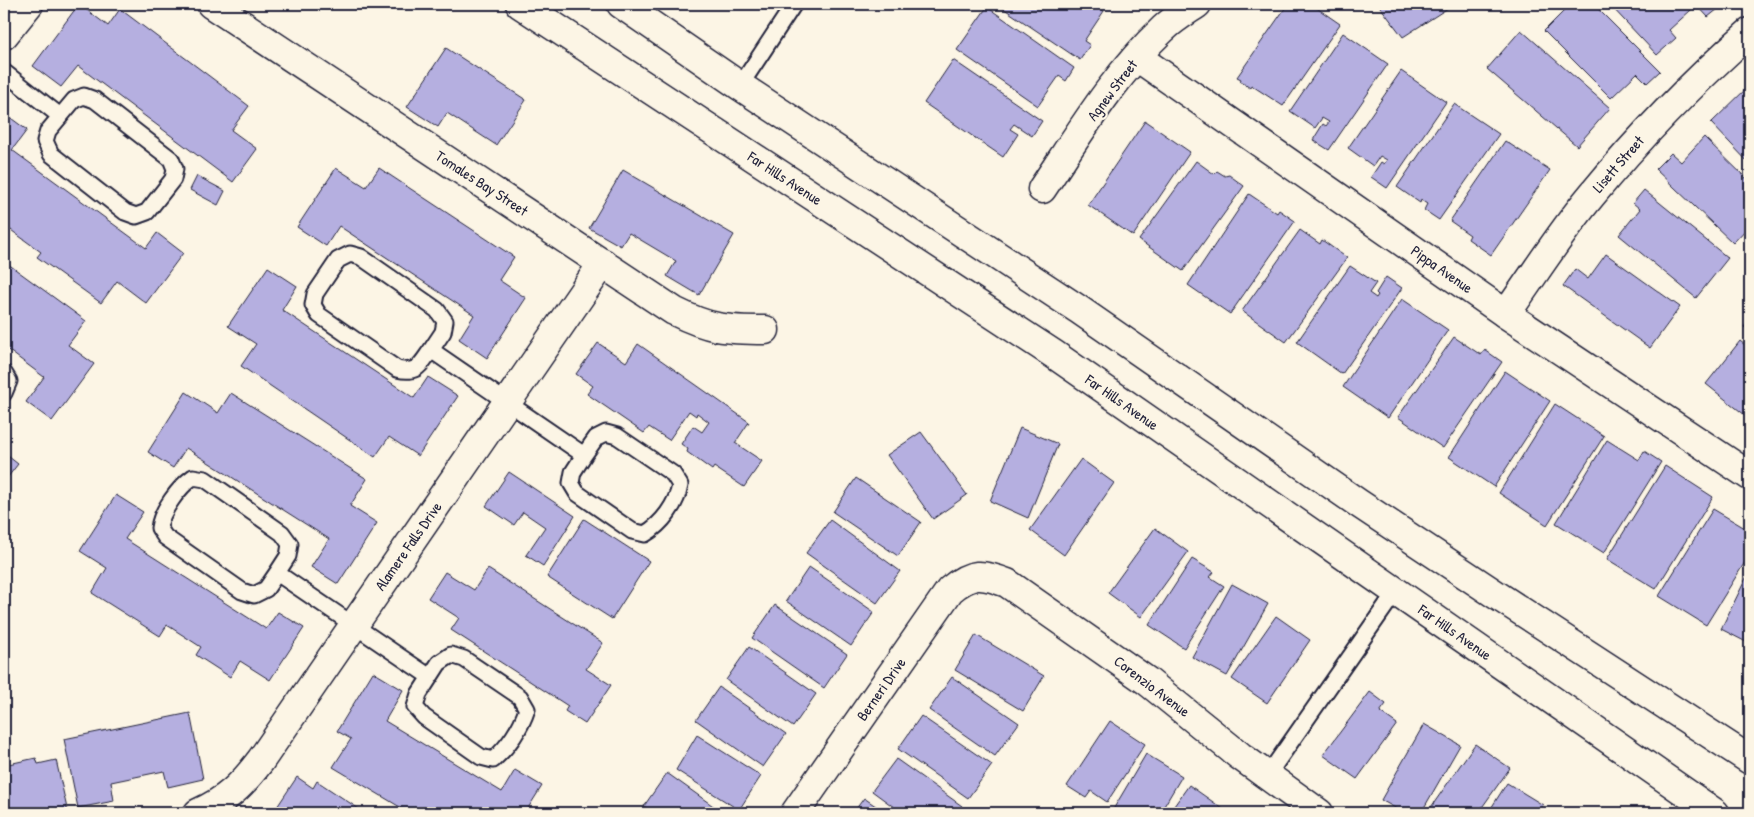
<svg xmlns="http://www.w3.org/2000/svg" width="1754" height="817" viewBox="0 0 1754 817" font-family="'Patrick Hand',sans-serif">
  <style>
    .building { fill: #b5afe0; stroke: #22223b }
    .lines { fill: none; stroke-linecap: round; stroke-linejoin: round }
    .service-casing { stroke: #22223b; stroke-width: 19 }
    .minor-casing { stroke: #22223b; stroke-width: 31 }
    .secondary-casing { stroke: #22223b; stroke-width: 31 }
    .service { stroke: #fcf5e5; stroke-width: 15 }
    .minor { stroke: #fcf5e5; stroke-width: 28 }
    .secondary { stroke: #fcf5e5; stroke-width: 28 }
    .labels { text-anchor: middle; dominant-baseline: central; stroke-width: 4.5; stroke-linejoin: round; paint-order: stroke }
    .street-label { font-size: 15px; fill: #22223b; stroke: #fcf5e5 }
  </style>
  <rect width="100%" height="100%" fill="#fcf5e5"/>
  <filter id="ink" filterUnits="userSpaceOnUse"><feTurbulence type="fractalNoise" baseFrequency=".02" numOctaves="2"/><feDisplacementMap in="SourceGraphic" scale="10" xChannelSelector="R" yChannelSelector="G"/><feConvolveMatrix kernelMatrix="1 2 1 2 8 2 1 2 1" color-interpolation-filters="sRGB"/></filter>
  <g filter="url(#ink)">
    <g class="building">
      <polygon points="79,4 108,26 120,9 249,106 231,130 257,149 233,182 78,66 61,87 33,66"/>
      <polygon points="997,4 1093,4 1104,11 1084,41 1090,45 1080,60"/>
      <polygon points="1288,4 1311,4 1340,24 1283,106 1251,85 1250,88 1240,81 1241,79 1237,77"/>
      <polygon points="1378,4 1445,4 1448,8 1403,37"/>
      <polygon points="1571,4 1593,4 1660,71 1647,83 1637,73 1611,98 1544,31"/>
      <polygon points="1609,4 1684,4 1691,10 1669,30 1676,38 1657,55"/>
      <polygon points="1696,4 1716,4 1714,5 1718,9 1708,17"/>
      <polygon points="987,7 1074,68 1066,81 1059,76 1038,106 957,50"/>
      <polygon points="1521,30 1610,108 1577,146 1487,69"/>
      <polygon points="1343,33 1388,64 1329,150 1313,140 1323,124 1326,126 1329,122 1322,118 1315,128 1290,111"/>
      <polygon points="446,48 526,100 496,145 447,113 438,127 407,107"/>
      <polygon points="953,60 1042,121 1032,136 1014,124 1010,129 1018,134 1003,157 924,103"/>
      <polygon points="1401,71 1446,102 1387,188 1371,177 1381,162 1384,164 1387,160 1380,156 1373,166 1348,148"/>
      <polygon points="1750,85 1750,164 1711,123"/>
      <polygon points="1454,104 1499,134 1439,220 1424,210 1427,204 1421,200 1420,203 1397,187"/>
      <polygon points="4,113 27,130 12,150 146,248 157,233 183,253 146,303 117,281 101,303 37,257 41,252 4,225"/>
      <polygon points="1145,121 1190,152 1133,236 1088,205"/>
      <polygon points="1704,137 1750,182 1750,225 1733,243 1655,169 1671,153 1681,162"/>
      <polygon points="1505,141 1550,170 1491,255 1468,239 1470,235 1450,221"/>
      <polygon points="1196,161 1214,174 1217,171 1225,176 1229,175 1244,186 1183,271 1139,240"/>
      <polygon points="336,168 366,187 379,168 514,257 499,280 526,298 487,358 459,339 474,315 339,226 326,246 297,227"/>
      <polygon points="623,170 734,235 699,295 667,276 676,261 629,233 621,246 589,228"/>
      <polygon points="197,176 225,191 218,205 190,190"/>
      <polygon points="1644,190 1728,258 1696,298 1619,235 1640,209 1633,203"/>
      <polygon points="1249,194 1277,213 1279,210 1295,221 1230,314 1188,285"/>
      <polygon points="1300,230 1320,244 1322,240 1347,258 1286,342 1242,311"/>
      <polygon points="1606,254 1680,307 1650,348 1563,286 1575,269 1588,279"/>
      <polygon points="4,261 86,321 68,345 94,364 52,421 26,402 44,377 4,347"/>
      <polygon points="1350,266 1376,283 1369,293 1376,298 1378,295 1376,293 1386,277 1402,288 1342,374 1297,342"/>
      <polygon points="268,267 297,286 282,310 414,398 428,377 458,396 418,456 389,437 375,457 241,366 256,344 228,326"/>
      <polygon points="1402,299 1448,330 1388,418 1343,387"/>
      <polygon points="1750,319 1750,332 1744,327"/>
      <polygon points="1454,337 1481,355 1485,350 1502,362 1443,448 1398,417"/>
      <polygon points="1740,341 1750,349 1750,419 1706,384"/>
      <polygon points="598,343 626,362 638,344 749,422 735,443 762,461 744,487 714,467 712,470 687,452 688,449 681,444 693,426 702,432 709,422 697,413 696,416 689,411 669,440 649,427 644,433 587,394 593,386 576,374"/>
      <polygon points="1505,371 1550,401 1494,487 1449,457"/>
      <polygon points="186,392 218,413 231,393 367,479 350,506 377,523 338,584 311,567 329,539 186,448 173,468 148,452"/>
      <polygon points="1555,404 1604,436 1547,525 1499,493"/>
      <polygon points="1020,428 1058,444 1028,518 990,501"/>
      <polygon points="921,432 967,495 933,519 887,455"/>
      <polygon points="1607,440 1639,460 1644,451 1661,462 1604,553 1556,523"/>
      <polygon points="4,453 18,464 4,482"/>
      <polygon points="1081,459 1114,483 1064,555 1030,530"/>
      <polygon points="1665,466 1713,497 1656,589 1607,559"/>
      <polygon points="509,472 575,516 543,566 526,555 545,527 523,512 514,525 486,506"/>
      <polygon points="856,478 921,522 898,556 833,512"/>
      <polygon points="116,495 143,512 125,539 266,629 278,612 304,628 270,680 240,661 230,677 196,655 201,647 167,625 160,636 92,593 107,568 80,551"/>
      <polygon points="1713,509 1750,531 1750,554 1706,625 1659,596"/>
      <polygon points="584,519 649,561 612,619 547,577"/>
      <polygon points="830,520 900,571 877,603 806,553"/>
      <polygon points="1155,528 1188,552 1141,617 1108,593"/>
      <polygon points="1192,559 1214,572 1210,577 1224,586 1184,648 1149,625"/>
      <polygon points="809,567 874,612 851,646 786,601"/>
      <polygon points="488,569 603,643 586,669 611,685 585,724 565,711 568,706 451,630 459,618 428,598 445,572 474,590"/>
      <polygon points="1750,570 1750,644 1721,629"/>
      <polygon points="1232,584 1268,604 1227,676 1192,657"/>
      <polygon points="775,605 847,654 824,688 752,638"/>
      <polygon points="1276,616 1310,640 1267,703 1232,679"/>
      <polygon points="976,635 1044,676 1023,711 955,670"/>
      <polygon points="749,647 816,694 793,727 726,680"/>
      <polygon points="373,672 403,690 385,721 502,792 515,770 542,786 525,813 410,813 333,767 351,739 337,731"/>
      <polygon points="952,677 1019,723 995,756 929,710"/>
      <polygon points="719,687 786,734 763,767 696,720"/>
      <polygon points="1370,692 1386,704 1380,712 1397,724 1357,779 1323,755"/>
      <polygon points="190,713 203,779 168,787 164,771 111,782 114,801 78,808 64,739"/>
      <polygon points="921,716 992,765 968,798 898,749"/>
      <polygon points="1110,721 1145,744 1107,802 1091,791 1086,798 1067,786"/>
      <polygon points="1424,724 1460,745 1421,813 1404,813 1381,800"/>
      <polygon points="697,735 761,776 739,810 676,770"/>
      <polygon points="1475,744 1510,768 1478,813 1427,813"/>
      <polygon points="1146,754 1182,776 1160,813 1111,813"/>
      <polygon points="36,758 38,764 56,760 68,813 4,813 4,765"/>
      <polygon points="896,759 962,806 957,813 902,813 872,791"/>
      <polygon points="667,773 723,813 654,813 644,806"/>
      <polygon points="297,777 313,788 317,781 365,813 273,813"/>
      <polygon points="1507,783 1543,805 1538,813 1488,813"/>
      <polygon points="1189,785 1223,809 1220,813 1169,813"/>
      <polygon points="864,798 886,813 853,813"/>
    </g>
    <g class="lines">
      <defs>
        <g id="service">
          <polyline points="4,72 60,116"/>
          <polyline points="740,86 794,4"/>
          <polygon points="84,96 95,100 171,159 175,169 173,179 147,212 136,216 125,212 51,154 45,141 48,131 74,100"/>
          <path d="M 431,350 C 420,365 418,374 397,369 L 319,315 L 313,305 L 315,294 L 338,260 L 350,254 L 361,257 L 437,310 L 445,321 L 443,332 L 431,350 L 584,455 L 596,438 L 606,433 L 617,436 L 673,474 L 680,485 C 677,504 662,524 645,534 L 632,531 L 577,493 L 571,483 L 573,472 L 584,455"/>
          <polyline points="4,373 9,381 4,393"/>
          <path d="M 277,573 L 266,589 L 254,595 L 242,591 L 165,537 L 159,528 C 161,511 179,487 193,477 L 205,479 L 282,533 L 290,544 L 288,556 L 277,573 L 430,677 L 439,663 L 451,655 L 464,659 L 520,697 L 527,709 C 521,728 508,747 493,760 L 481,757 L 424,717 L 415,707 L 419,694 L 430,677"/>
          <polyline points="1267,776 1396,591"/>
        </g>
        <g id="minor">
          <path d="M 211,4 L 674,311 C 710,329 726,330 765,330"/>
          <polyline points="4,35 29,4"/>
          <polyline points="1137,57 1506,314 1750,476"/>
          <path d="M 1042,189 C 1079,134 1114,75 1163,29 C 1173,19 1185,12 1197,4"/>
          <path d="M 1506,314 C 1534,275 1560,233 1591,196 C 1641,135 1691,84 1750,32"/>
          <path d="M 198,813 C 227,800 242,785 261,760 L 603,263"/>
          <path d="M 795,813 L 950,590 C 971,572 982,573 1007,583 L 1147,681 L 1240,756 L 1319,813"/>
        </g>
        <g id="secondary">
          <polyline points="520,4 1055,355 1715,813"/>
          <polyline points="621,4 740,86 1078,309 1358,503 1495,594 1750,760"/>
        </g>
      </defs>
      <use href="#service" class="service-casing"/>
      <use href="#minor" class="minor-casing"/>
      <use href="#secondary" class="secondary-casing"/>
      <use href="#service" class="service"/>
      <use href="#minor" class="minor"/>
      <use href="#secondary" class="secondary"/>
    </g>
  </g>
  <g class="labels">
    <g class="street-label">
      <text transform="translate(1112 90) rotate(-53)">Agnew Street</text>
      <text transform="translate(1618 164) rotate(-49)">Lisett Street</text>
      <text transform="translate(785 178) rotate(33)">Far Hills Avenue</text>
      <text transform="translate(482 183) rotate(33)">Tomales Bay Street</text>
      <text transform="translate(1442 269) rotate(35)">Pippa Avenue</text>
      <text transform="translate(1122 402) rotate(35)">Far Hills Avenue</text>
      <text transform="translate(408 546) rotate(-55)">Alamere Falls Drive</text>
      <text transform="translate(1455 632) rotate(35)">Far Hills Avenue</text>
      <text transform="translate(1152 686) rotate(37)">Corenzio Avenue</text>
      <text transform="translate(881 689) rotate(-55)">Berneri Drive</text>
    </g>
  </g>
  <rect width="1754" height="817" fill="none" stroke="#fcf5e5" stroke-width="20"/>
  <rect x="10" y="10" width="1734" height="797" fill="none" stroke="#22223b" stroke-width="2" filter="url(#ink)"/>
</svg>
